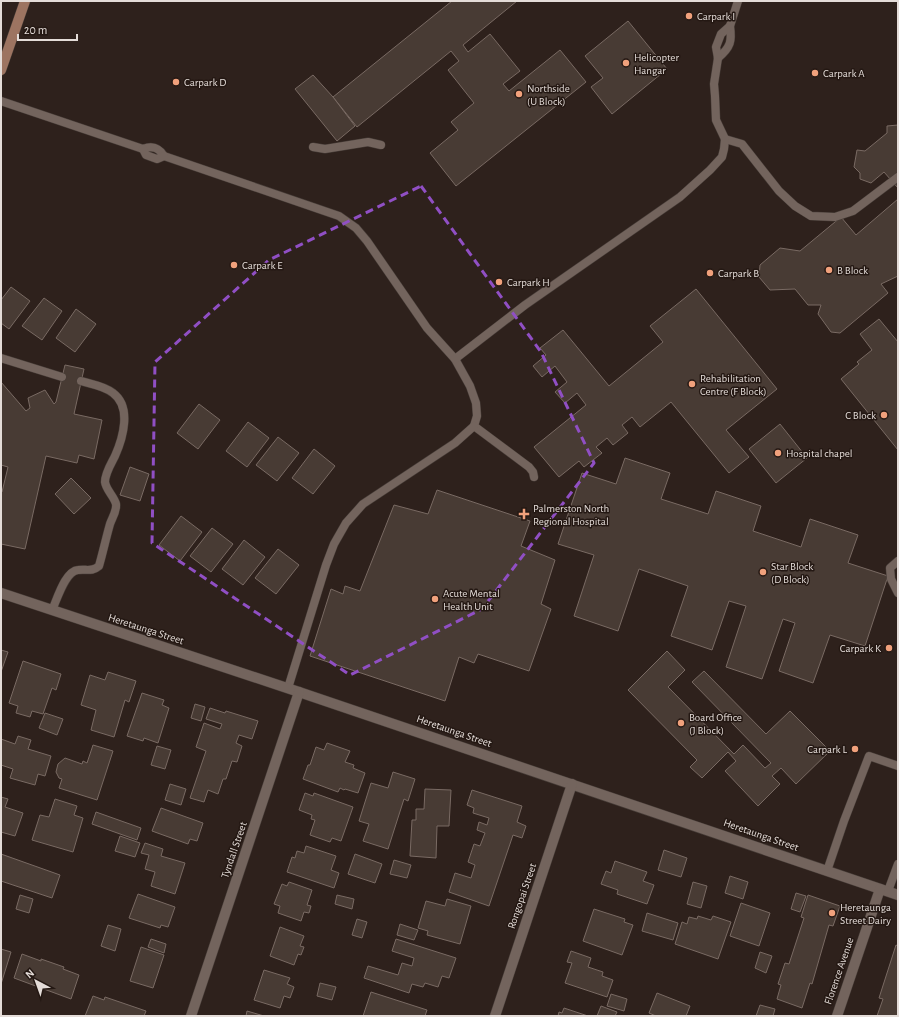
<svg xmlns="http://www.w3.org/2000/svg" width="899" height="1017" viewBox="0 0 899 1017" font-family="'Alegreya Sans',sans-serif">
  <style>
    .building { fill: #483b34; stroke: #796a63 }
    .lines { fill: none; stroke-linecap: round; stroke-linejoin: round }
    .service-casing { stroke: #473d38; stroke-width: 9 }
    .minor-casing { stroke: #473d38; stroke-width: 11 }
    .secondary-casing { stroke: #473d38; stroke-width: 11 }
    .service { stroke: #73645d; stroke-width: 8 }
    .minor { stroke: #73645d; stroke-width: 10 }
    .secondary { stroke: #9d7461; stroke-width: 10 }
    .marked { fill: none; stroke: #904fc4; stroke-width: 3; stroke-dasharray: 8 5; stroke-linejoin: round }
    .poi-dot { fill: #f1a17c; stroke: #241813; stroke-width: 1.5 }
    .labels { text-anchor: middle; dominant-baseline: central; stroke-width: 3; stroke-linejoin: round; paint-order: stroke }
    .poi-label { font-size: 11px; fill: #e4dcd8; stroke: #241813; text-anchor: start }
    .street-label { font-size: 11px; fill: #e4dcd8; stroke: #241813 }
  </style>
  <rect width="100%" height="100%" fill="#2e211c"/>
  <g class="building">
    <polygon points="452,1 517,1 463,45 468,52 490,34 520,71 503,84 509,91 560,50 586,82 456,186 430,153 458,130 451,122 474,103 448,70 459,61 451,51 357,127 333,97"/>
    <polygon points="628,21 667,69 612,114 591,87 603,78 585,56"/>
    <polygon points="313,75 333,97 355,126 337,141 295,89"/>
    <polygon points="898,125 898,188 884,172 871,183 860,179 860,173 854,167 857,150 865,151 887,133 887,126"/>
    <polygon points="898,199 898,276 881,284 888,293 840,333 831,332 818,314 821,305 808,305 795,289 770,290 759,277 760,265 780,248 800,251 841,217 856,235"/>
    <polygon points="11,287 30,301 9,329 1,323 1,300"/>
    <polygon points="696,289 777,389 726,430 749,457 729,473 671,402 640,427 632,417 622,425 628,433 613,445 607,438 596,447 602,453 584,467 579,461 559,477 534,447 586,405 577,393 565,403 555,392 567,382 555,366 542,377 533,366 546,355 540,348 563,330 609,386 663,342 650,326"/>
    <polygon points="44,298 62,311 42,340 22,326"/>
    <polygon points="76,309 96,324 75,352 56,338"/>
    <polygon points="879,319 898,342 898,450 841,379 859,364 857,362 872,350 860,334"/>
    <polygon points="65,365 84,369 74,414 102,420 94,459 79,455 77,463 46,456 25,549 1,544 1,492 2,492 8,467 1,465 1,382 26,411 30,408 28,398 45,390 54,404 56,402"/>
    <polygon points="199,404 220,420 198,449 177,433"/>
    <polygon points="248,422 269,438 247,467 226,451"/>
    <polygon points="780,424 807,458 776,483 749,449"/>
    <polygon points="278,437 299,453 277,481 256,465"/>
    <polygon points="314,449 335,466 313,494 292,478"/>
    <polygon points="625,458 670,473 661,499 708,514 716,491 761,506 753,531 801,547 810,519 858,535 848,563 888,576 865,646 830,635 813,683 779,671 795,623 783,619 762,679 726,667 746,606 729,601 712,650 671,636 688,586 639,569 618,631 574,616 594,555 558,544 582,473 616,484"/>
    <polygon points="130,467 149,474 140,501 120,495"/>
    <polygon points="71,478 91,498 74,514 55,494"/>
    <polygon points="437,490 530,521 521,546 555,560 541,604 551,609 529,671 478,654 474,663 459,657 445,701 310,656 331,589 343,594 345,586 360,591 394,505 428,514"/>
    <polygon points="181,516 202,532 180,561 159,545"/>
    <polygon points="212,528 233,544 211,572 190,556"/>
    <polygon points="244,540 265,557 243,585 222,569"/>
    <polygon points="278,549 299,565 276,594 255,578"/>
    <polygon points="1,650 8,652 1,672"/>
    <polygon points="667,651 685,670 668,687 734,754 743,745 765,768 771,763 692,682 704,671 766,734 790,711 830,751 796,784 781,768 772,776 780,784 758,806 725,771 736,761 728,752 702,778 690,767 697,760 628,690"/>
    <polygon points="23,661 61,674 56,690 52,688 43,714 32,711 30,717 16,713 18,706 9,703"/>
    <polygon points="108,672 136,681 129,702 125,700 114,737 91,730 96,710 81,705 90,675 105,680"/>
    <polygon points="142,693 164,700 162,705 169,708 158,743 144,738 143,741 127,736"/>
    <polygon points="195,704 205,707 201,721 191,718"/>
    <polygon points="210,708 225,713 226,711 258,721 252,739 239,735 236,743 242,746 237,762 232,761 226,779 223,779 218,794 208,790 204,802 190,798 206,751 196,747 204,723 220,729 222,724 206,719"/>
    <polygon points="45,713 63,719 57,735 39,728"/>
    <polygon points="18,736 31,740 28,749 51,756 45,776 38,774 35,785 10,778 13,769 1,765 1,739 15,744"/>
    <polygon points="327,743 350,751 345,762 354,765 353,768 365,773 358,793 345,789 344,790 340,788 338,792 303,779 308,765 310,765 316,747 324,750"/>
    <polygon points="93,745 113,751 97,800 59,788 62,779 59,778 56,772 58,764 65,758 82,764 83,761 87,763"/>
    <polygon points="157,746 171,750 165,769 151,765"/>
    <polygon points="393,772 415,779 408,801 404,799 388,849 363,841 369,824 359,821 371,783 388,788"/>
    <polygon points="170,784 186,789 181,805 165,800"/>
    <polygon points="425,789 451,790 449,826 437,826 436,858 410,856 412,820 416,820 416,809 424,809"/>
    <polygon points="472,790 522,806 517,822 526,826 522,838 513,835 489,906 449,892 455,873 471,878 475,865 468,862 474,844 480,846 485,833 477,830 479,822 487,825 489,818 473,813 474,808 467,805"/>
    <polygon points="305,793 313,796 314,793 353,807 341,841 332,838 330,842 310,835 315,820 311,819 312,815 299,810"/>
    <polygon points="1,797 8,799 5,807 23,813 15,836 1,832"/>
    <polygon points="55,799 77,806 74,815 83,818 73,852 32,840 40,815 49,817"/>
    <polygon points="161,808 203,823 197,841 190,839 188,844 152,831"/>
    <polygon points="96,812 141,828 137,840 92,824"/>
    <polygon points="120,836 140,843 135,857 115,851"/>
    <polygon points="145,843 163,849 161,856 185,863 175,894 151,886 155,872 145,869 149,855 141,853"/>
    <polygon points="306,846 336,856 331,870 339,873 334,888 287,872 292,857 295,858 297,851 304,853"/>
    <polygon points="664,850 687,858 681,877 658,870"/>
    <polygon points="1,854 60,875 52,898 1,881"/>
    <polygon points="355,854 382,864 375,883 348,874"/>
    <polygon points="394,860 411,865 407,878 390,874"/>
    <polygon points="615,861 647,872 643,881 654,885 647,904 617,894 618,890 601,884 606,871 611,873"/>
    <polygon points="730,876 748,882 743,899 725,893"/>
    <polygon points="289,882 312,890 307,905 311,906 309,913 304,912 301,921 278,913 280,906 274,904 282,884 287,886"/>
    <polygon points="693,882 707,886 701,908 687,904"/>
    <polygon points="796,893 806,896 800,912 791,909"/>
    <polygon points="138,894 175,907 168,927 161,925 160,928 129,918"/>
    <polygon points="20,895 33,899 29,913 16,909"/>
    <polygon points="337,895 354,899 352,909 335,904"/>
    <polygon points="808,895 840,906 833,926 829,925 812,984 810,983 802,1008 777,999 781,985 778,984 785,963 789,964 804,918 801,917"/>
    <polygon points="447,899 471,906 460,944 427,935 428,931 418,928 426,901 445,906"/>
    <polygon points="741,903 770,913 759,946 730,936"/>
    <polygon points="594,909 625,919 624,922 633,925 622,955 583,941"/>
    <polygon points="647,913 678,923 673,940 642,931"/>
    <polygon points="698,916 711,920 713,916 731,922 718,959 675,944 682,922 687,924 689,917 697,919"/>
    <polygon points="357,919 367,922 362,938 352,935"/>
    <polygon points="400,924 418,930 414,940 397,935"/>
    <polygon points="108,925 121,929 115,951 101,946"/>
    <polygon points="280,927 304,936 300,946 304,947 301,955 298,954 294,965 270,956"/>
    <polygon points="151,939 166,944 164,953 148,947"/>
    <polygon points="396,939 456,958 449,978 442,976 438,987 425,983 423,987 412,984 409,993 364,978 368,966 398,975 402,963 412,966 414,958 392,951"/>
    <polygon points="896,945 898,946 898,1016 877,1016 883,999 879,998"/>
    <polygon points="141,947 164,955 153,988 130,981"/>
    <polygon points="1,949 11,952 1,984"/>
    <polygon points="571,951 591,958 588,967 603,972 602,976 613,980 607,997 565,983 572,963 567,962"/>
    <polygon points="760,952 772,956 766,973 755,968"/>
    <polygon points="22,954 41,961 41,959 64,967 63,969 79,975 71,999 14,978"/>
    <polygon points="264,970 290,978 287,984 294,987 290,998 284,996 280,1008 254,1000"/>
    <polygon points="320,983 336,987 332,1000 317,996"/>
    <polygon points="371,992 427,1010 425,1016 363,1016"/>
    <polygon points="657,993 690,1006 686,1016 656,1016 649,1013"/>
    <polygon points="611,994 627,999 624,1011 607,1006"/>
    <polygon points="93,996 104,1000 105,997 146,1011 144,1016 85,1016"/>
    <polygon points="760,1005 775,1009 773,1016 756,1016"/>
    <polygon points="601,1006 617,1012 615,1016 597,1016"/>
    <polygon points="564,1008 588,1016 558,1016 559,1012 562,1013"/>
    <polygon points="247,1011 264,1016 246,1016"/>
  </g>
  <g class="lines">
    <defs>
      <g id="service">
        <path d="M 718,58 C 731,47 732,41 730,26"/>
        <path d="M 1,101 L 143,149 C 153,145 159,148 164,156 L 339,216 L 356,228 L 367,241 L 427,328 L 455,359 L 470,386 L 476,403 L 477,416 L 474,426 L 529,467 L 533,472 L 534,477"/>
        <polyline points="725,139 742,144 779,191 795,206 811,216 835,217 853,211 898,177"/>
        <polyline points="313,147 325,149 368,142 381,145"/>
        <polyline points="143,149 146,155 157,159 164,156"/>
        <polyline points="1,358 62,377"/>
        <polyline points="455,359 525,305 680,197 710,170 722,157 724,149 725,139 716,120 715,96 714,84 718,58 716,47 721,34 730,26 738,1"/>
        <polyline points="898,561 890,568 891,579 898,593"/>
        <path d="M 52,610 C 57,600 65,571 78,570 C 87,569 92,572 99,566 C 103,552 106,538 110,524 C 112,518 117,511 116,504 C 114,496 106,490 105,482 C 105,473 111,464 115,456 C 123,438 132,407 113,393 C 105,386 91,384 81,381"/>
        <polyline points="288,688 326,565 334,544 346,523 363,504 455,443 474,426"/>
        <polyline points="827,871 844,821 869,756 898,766"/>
        <polyline points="888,891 898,864"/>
      </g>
      <g id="minor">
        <polyline points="1,593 299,692 898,895"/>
        <polyline points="191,1016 299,692"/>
        <polyline points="495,1016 572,784"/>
        <polyline points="837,1016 880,889"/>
      </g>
      <polyline id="secondary" points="1,70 25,1"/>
    </defs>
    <use href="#service" class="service-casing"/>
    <use href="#minor" class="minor-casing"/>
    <use href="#secondary" class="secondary-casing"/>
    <use href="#service" class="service"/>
    <use href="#minor" class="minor"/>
    <use href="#secondary" class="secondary"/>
  </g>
  <path class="marked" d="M 421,186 L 541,352 L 594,463 L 482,609 L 350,675 L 152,543 L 155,362 L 269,260 Z"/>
  <g class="poi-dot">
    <circle cx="689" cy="16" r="4"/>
    <circle cx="626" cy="63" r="4"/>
    <circle cx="815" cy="73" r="4"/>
    <circle cx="176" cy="82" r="4"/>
    <circle cx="519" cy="94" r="4"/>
    <circle cx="234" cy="265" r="4"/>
    <circle cx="829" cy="270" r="4"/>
    <circle cx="710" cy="273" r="4"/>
    <circle cx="499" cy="282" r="4"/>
    <circle cx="692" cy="384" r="4"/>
    <circle cx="884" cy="415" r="4"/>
    <circle cx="778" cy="453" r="4"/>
    <path d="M522 508h4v4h4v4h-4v4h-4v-4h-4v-4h4z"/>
    <circle cx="763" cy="572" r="4"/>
    <circle cx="435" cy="599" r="4"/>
    <circle cx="889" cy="648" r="4"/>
    <circle cx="681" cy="723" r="4"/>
    <circle cx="855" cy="749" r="4"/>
    <circle cx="832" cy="913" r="4"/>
  </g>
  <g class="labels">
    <g class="poi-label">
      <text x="697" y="16">Carpark I</text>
      <text x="634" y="57">Helicopter<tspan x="634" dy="13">Hangar</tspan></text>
      <text x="823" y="73">Carpark A</text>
      <text x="184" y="82">Carpark D</text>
      <text x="527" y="88">Northside<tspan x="527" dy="13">(U Block)</tspan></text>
      <text x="242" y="265">Carpark E</text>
      <text x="837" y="270">B Block</text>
      <text x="718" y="273">Carpark B</text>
      <text x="507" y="282">Carpark H</text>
      <text x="700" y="378">Rehabilitation<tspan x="700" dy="13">Centre (F Block)</tspan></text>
      <text x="876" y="415" text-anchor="end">C Block</text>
      <text x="786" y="453">Hospital chapel</text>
      <text x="533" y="508">Palmerston North<tspan x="533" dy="13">Regional Hospital</tspan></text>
      <text x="771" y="566">Star Block<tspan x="771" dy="13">(D Block)</tspan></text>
      <text x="443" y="593">Acute Mental<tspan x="443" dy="13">Health Unit</tspan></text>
      <text x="881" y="648" text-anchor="end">Carpark K</text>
      <text x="689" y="717">Board Office<tspan x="689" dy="13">(J Block)</tspan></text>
      <text x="847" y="749" text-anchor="end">Carpark L</text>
      <text x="840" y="907">Heretaunga<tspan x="840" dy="13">Street Dairy</tspan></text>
    </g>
    <g class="street-label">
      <text transform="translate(146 629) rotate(18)">Heretaunga Street</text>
      <text transform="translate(454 731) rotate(19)">Heretaunga Street</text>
      <text transform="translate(761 835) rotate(19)">Heretaunga Street</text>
      <text transform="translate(234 850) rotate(-71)">Tyndall Street</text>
      <text transform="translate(522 896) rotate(-71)">Rongopai Street</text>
      <text transform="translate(839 971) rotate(-71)">Florence Avenue</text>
    </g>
  </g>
  <rect width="899" height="1017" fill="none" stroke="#e4dcd8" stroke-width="4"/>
  <g transform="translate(36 981) rotate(319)" stroke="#241813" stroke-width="3" paint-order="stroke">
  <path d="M0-3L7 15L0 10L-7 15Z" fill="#e4dcd8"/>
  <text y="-6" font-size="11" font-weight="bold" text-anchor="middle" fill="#e4dcd8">N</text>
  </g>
  <path d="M18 34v6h59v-6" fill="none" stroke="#e4dcd8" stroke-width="2"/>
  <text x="24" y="34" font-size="12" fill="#e4dcd8" stroke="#241813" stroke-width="3" paint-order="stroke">20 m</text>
</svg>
